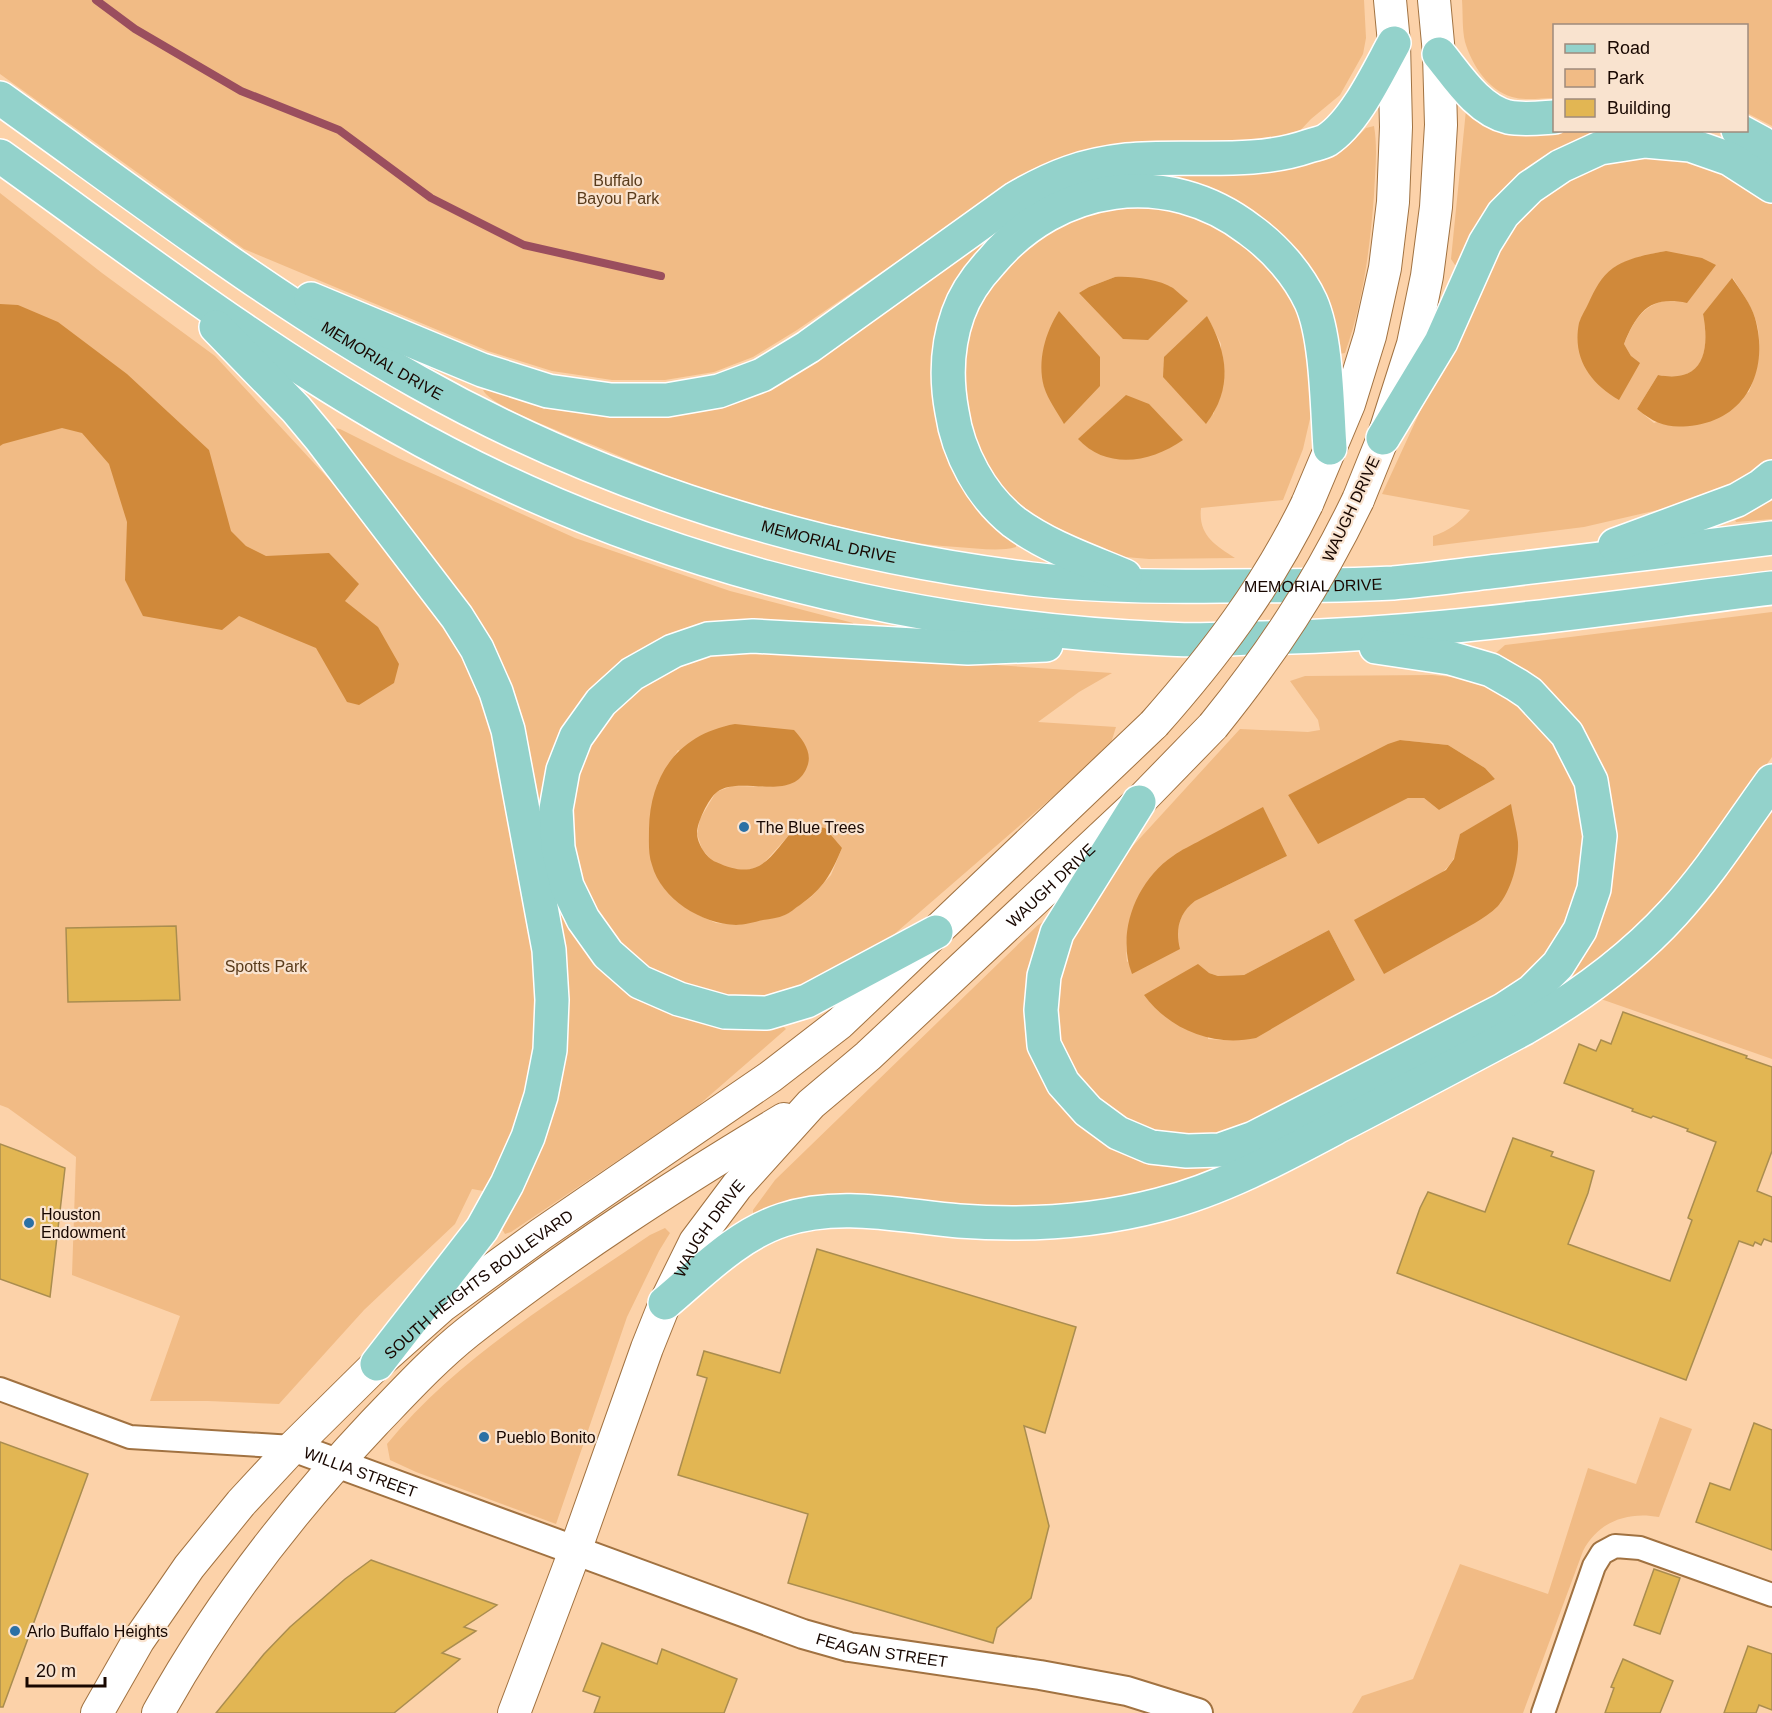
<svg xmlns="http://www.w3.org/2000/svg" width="1772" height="1713" viewBox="0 0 1772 1713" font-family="Helvetica,sans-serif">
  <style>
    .green { fill: #f1bb85; fill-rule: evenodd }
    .forest { fill: #d0893a }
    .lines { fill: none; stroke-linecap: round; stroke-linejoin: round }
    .stream { stroke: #9a4e5e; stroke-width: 8 }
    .building { fill: #e2b653; stroke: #aa8d4f; stroke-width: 1.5 }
    .minor-casing { stroke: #a17241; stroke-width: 26 }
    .tertiary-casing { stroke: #a17241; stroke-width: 32 }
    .secondary-casing { stroke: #a17241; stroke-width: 34 }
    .primary-casing { stroke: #fff; stroke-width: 36 }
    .minor { stroke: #fff; stroke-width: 22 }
    .tertiary { stroke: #fff; stroke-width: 28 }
    .secondary { stroke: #fff; stroke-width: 32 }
    .primary { stroke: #93d2cb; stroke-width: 33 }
    .secondary-bridge-casing { stroke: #a17241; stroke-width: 34; stroke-linecap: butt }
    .secondary-bridge { stroke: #fff; stroke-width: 32 }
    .poi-dot { fill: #2b70a5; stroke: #f9e3cf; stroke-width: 2 }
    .labels { text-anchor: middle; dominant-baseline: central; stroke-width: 4.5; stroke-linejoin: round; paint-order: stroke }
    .park-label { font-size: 16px; fill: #593b1b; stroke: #f9e3cf }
    .street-label { font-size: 16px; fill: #180700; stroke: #f9e3cf }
    .poi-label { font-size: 16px; fill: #180700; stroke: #f9e3cf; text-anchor: start }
  </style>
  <rect width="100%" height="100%" fill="#fcd2a9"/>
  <g class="green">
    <polygon points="0,0 1364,0 1366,38 1363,54 1340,95 1311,119 1296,135 1255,144 1069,156 1027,172 797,330 753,357 714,372 665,380 612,380 552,371 488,351 244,249 0,74"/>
    <path d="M 1462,0 L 1772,0 L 1772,126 L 1747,113 L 1746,26 L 1554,26 L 1554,98 C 1541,98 1525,101 1512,97 C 1488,90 1472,65 1465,42 C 1462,29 1463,13 1462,0 Z"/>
    <polygon points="1466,110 1522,132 1697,130 1743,145 1608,137 1461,267 1455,265 1451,259"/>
    <path d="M 1374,126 C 1378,149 1375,172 1374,195 C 1370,248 1363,303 1345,353 L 1339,354 L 1213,193 L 1023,213 L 938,372 L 1017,541 L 1016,547 C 999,552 976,548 957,547 C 919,545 882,537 845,528 C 786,515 728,498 671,477 C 637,464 604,449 570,436 C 552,428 490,405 483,390 L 489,388 L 684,412 L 1016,211 L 1092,177 L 1318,160 L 1348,146 L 1366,128 Z"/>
    <path d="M 1669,155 L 1724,170 L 1772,202 L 1772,462 L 1732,489 L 1675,506 L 1584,527 L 1433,546 L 1433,536 C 1448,531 1460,523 1470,510 L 1382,494 L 1482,277 L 1530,201 L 1597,163 ZM 1666,251 L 1671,299 C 1642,305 1635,319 1624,344 L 1631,356 L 1580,321 C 1586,309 1606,272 1616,266 C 1631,258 1650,254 1666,251 ZM 1733,278 C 1740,290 1749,302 1754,315 C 1764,339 1758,369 1749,392 L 1654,423 L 1637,409 L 1658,375 C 1704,384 1710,351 1703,314 Z"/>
    <polygon points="0,193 102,273 215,356 337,488 466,651 499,746 537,978 535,1072 489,1192 472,1189 455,1224 364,1310 279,1404 208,1401 150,1401 180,1316 72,1275 76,1157 8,1108 0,1105"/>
    <path d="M 1098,206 L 1176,208 L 1260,249 L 1306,320 L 1316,393 L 1303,449 L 1283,500 L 1201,508 C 1198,535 1215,545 1235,558 L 1149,559 L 1113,556 L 1059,539 L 988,479 L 962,399 L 967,333 L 983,292 L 1031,237 ZM 1115,277 L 1143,279 L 1171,287 L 1079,294 L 1089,287 ZM 1207,316 L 1221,344 L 1220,396 L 1213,415 ZM 1043,350 L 1065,423 L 1044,387 Z"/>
    <polygon points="333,428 340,429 398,458 575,538 730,591 853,623 855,629 674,638 549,790 610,973 782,1025 786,1029 693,1110 511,1232 505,1234 502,1229 504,1224 537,1159 545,1135 529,767"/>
    <polygon points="1772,492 1772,519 1736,522 1734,517"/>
    <polygon points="1772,612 1772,757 1677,889 1581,979 1259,1154 1155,1194 1069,1209 753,1215 753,1210 775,1180 1038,925 1044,921 1046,931 1038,1060 1174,1164 1557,983 1605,785 1594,749 1554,698 1504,665 1496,653 1505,645"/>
    <path d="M 747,648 L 1112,673 L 1079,692 L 1038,722 L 1116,727 L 1111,743 L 1071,781 L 861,963 L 757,1003 L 663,983 L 608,937 L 574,866 L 571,795 L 584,753 L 618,703 L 685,658 ZM 678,750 L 773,787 L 732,786 L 716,792 L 700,819 L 697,834 L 702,849 L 712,861 L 732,870 L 745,871 L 761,866 L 799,824 L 842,848 L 831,875 L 811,897 L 785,915 L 737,925 L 716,923 L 696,914 L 675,900 L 661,884 L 657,784 Z"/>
    <path d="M 1432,675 L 1472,679 L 1496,687 L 1520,704 L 1573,766 L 1590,855 L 1572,919 L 1535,969 L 1498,997 L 1218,1139 L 1143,1131 L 1083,1087 L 1067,1059 L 1058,1035 L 1054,1011 L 1063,948 L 1120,860 L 1240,729 L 1308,732 L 1320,730 L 1318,720 L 1290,681 L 1305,676 ZM 1400,740 L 1448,745 L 1485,768 L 1495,779 L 1439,810 L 1424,798 L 1408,798 L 1318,843 L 1288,795 ZM 1511,805 L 1511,879 L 1500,904 L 1439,875 C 1453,865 1459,851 1460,834 ZM 1287,856 L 1195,901 C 1182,910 1178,922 1177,937 L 1127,962 C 1123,926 1135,898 1157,870 ZM 1329,930 L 1355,980 L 1222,1040 L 1208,1039 L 1209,973 L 1218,976 L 1244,975 Z"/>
    <polygon points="1772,798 1772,1059 1598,998"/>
    <path d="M 665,1228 L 670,1233 L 659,1251 L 627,1317 L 556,1524 L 416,1472 L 390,1460 L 387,1444 C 457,1358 559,1297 650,1235 Z"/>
    <path d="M 1660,1417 L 1692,1429 L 1659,1517 C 1627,1511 1598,1522 1583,1551 L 1523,1713 L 1352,1713 L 1362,1696 L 1413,1679 L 1460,1564 L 1548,1594 L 1588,1468 L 1636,1484 Z"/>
  </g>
  <g class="forest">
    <path d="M 1666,251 L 1702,258 L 1716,265 L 1687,303 C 1650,295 1637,312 1624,344 L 1631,356 L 1640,363 L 1619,400 C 1590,383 1572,358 1579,323 C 1581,316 1586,309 1589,302 C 1595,289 1601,277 1613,268 C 1627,258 1649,254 1666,251 Z"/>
    <path d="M 1115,277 C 1132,276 1158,279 1173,288 C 1178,292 1183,297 1188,301 L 1148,340 L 1123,339 L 1079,293 L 1089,287 Z"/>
    <path d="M 1732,278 C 1740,290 1751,304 1755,318 C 1769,367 1749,416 1697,425 C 1670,429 1658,426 1637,409 L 1658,375 C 1704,384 1710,350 1703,314 Z"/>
    <polygon points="0,304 18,305 58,322 127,374 209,450 231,531 246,546 266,556 329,553 359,584 345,601 378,627 399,664 394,683 359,705 347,702 316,648 239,616 222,630 143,616 125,580 127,522 109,464 82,433 62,428 3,444 0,446"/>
    <path d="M 1059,311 L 1100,357 L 1100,386 L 1064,424 C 1058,413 1048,400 1044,387 C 1037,361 1045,333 1059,311 Z"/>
    <path d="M 1207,316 C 1228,354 1233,388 1206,424 L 1163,377 L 1164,357 Z"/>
    <path d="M 1126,395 L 1149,404 L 1183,440 C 1150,463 1107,470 1078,439 Z"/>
    <path d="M 735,724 L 794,730 C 803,740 813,753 807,767 C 793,804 740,774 717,792 C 708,799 697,823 697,833 C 697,843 706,858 716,862 C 763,884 770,854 799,824 L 825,828 L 842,848 C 831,874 824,888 800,905 C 795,908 790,913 785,915 C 778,918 770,919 763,920 C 754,922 744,925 736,925 C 702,924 661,899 652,865 C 648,854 649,841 649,829 C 650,773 680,734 735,724 Z"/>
    <polygon points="1400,740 1448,745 1485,768 1495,779 1439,810 1424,798 1408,798 1318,844 1288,795 1388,744"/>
    <path d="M 1511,804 C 1513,817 1517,830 1518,842 C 1519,862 1511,891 1498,906 C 1491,913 1483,918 1475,923 L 1384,974 L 1354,920 L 1446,870 L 1454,859 L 1460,834 Z"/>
    <path d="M 1263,807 L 1287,856 L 1195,901 C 1179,913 1175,930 1180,949 L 1132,974 C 1116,933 1136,881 1173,856 C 1181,850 1192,845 1201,840 C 1222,829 1242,818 1263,807 Z"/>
    <path d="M 1329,930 L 1355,980 L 1256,1038 C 1213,1047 1170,1030 1144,995 L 1198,964 L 1209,973 L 1218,976 L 1244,975 Z"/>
  </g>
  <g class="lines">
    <polyline class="stream" points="96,0 135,29 241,91 339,130 431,198 524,245 661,276"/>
  </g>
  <g class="building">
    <polygon points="176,926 180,1000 68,1002 66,928"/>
    <polygon points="1623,1012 1747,1056 1746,1058 1772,1067 1772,1151 1757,1191 1772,1197 1772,1242 1764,1239 1761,1245 1755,1242 1753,1246 1739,1241 1686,1380 1397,1273 1420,1208 1428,1192 1485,1212 1513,1138 1553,1152 1551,1156 1594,1171 1588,1193 1568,1244 1670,1281 1692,1220 1688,1218 1716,1142 1687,1131 1688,1129 1653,1116 1651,1118 1632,1111 1633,1109 1564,1083 1579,1044 1596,1051 1601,1040 1611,1044"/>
    <polygon points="0,1144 65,1168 50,1297 0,1279"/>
    <polygon points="817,1249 1076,1327 1045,1433 1024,1426 1049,1526 1031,1598 997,1628 993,1643 788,1583 808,1514 678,1475 707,1378 697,1375 704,1351 780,1373"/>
    <polygon points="1754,1423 1772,1430 1772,1550 1696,1522 1710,1483 1730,1490"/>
    <polygon points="0,1442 88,1474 3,1707 0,1707"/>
    <polygon points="371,1560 497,1605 464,1627 476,1631 442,1653 460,1659 394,1713 216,1713 264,1654 290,1627 345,1579"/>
    <polygon points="1654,1569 1680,1578 1660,1634 1634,1625"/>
    <polygon points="602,1643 657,1664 662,1649 737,1679 724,1713 594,1713 600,1697 583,1691"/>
    <polygon points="1748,1646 1772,1654 1772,1710 1759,1705 1756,1713 1724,1713"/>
    <polygon points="1623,1659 1673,1681 1660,1713 1605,1713 1614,1688 1611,1687"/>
  </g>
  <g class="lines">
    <defs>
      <g id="minor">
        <polyline points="0,1389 130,1437 293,1447"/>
        <polyline points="1543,1713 1594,1566 1602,1553 1615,1546 1640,1548 1772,1595"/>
      </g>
      <g id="tertiary">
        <path id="s1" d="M 293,1447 L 803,1634 L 849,1647 L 1040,1675 L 1127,1691 L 1198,1713"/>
      </g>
      <g id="secondary">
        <polyline points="1358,500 1383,438 1413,344 1427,276 1436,207 1441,125 1439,54 1434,0"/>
        <polyline points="1307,504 1349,404 1370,336 1385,268 1393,202 1396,127 1394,43 1390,0"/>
        <path id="s2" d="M 97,1713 L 138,1641 L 189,1567 L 241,1503 L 293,1447 L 377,1364 L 442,1306 L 541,1234 L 770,1077 L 840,1023 L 1154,724"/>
        <path d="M 158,1713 C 217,1606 291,1511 374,1423 C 404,1392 434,1359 468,1332 C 568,1253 676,1184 784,1119"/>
        <path id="s3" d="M 514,1713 L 575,1551 L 647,1348 L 665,1303 L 695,1242 L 737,1186 L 811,1104 L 868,1056 L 1139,802 L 1213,726"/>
      </g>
      <g id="primary">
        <path d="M 1439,54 C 1457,76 1478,110 1508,117 C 1523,120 1539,118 1554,117"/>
        <path id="s4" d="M 0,98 C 137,196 271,299 418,382 C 606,488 817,553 1031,579 C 1094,586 1158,587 1222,586 C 1279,586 1336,586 1393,583 C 1431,580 1469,574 1507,570 C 1595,560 1684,549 1772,538"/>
        <polyline points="1738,130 1762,143 1772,151"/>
        <path d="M 0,156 C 129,248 256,346 393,424 C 627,558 897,627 1166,639 C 1194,641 1223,639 1251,638 C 1426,636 1599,609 1772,588"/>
        <path d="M 311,299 L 482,370 L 548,391 L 611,400 L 667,400 L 719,391 L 762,375 L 808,347 L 1016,198 C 1054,176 1083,165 1127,160 C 1187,154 1252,166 1309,146 C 1315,144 1322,143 1327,140 C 1355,122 1378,72 1394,43"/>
        <polyline points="216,327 296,409 321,439 457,617 477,649 496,692 508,730 549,950 552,1000 550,1050 541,1096 528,1137 507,1184 482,1229 377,1364"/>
        <polyline points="1383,438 1441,342 1485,243 1503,214 1530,187 1561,166 1600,148 1645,141 1690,145 1730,159 1772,186"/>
        <polyline points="1615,545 1737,500 1761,486 1772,477"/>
        <path d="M 1125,576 C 1087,560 1048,547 1014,522 C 981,496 958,453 952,412 C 946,380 947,345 958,314 C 965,294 977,277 991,262 C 1057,183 1167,166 1250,230 C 1275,248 1298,274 1311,302 C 1327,338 1327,407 1330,448"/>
        <polyline points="1139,802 1057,933 1044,976 1041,1010 1044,1045 1063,1083 1088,1111 1118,1133 1151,1147 1187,1151 1220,1150 1254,1138 1503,1010 1532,991 1558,965 1580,930 1594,889 1600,836 1591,781 1567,734 1529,693 1517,685 1491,670 1450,658 1376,647"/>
        <polyline points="936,932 807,1001 767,1013 725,1012 679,999 640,982 608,954 583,919 567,886 558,848 556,809 563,770 576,737 601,702 632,674 673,651 708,639 753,636 968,648 1046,645"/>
        <path d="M 665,1303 C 701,1273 737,1235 783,1220 C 839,1201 901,1216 959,1221 C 1026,1226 1094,1222 1159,1205 C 1222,1189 1281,1157 1339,1126 C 1401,1094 1463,1061 1525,1028 C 1579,997 1631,959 1673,913 C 1710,873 1740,825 1772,781"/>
      </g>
    </defs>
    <use href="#minor" class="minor-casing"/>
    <use href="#tertiary" class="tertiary-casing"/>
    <use href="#secondary" class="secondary-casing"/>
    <use href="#primary" class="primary-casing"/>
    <use href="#minor" class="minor"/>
    <use href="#tertiary" class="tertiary"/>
    <use href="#secondary" class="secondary"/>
    <use href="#primary" class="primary"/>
    <defs>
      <g id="secondary-bridge">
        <path d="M 1154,724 C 1215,655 1266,588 1307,504"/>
        <path d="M 1213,726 C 1272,653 1317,585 1358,500"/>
      </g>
    </defs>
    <use href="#secondary-bridge" class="secondary-bridge-casing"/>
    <use href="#secondary-bridge" class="secondary-bridge"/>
  </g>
  <g class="poi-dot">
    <circle cx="744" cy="827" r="6"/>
    <circle cx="29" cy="1223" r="6"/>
    <circle cx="484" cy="1437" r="6"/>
    <circle cx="15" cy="1631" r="6"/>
  </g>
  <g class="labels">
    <g class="park-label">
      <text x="618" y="180">Buffalo<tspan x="618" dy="18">Bayou Park</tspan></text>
      <text x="266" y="966">Spotts Park</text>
    </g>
    <g class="street-label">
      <text stroke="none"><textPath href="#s4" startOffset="464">MEMORIAL DRIVE</textPath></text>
      <text transform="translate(1351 509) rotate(-65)">WAUGH DRIVE</text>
      <text stroke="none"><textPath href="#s4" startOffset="948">MEMORIAL DRIVE</textPath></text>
      <text stroke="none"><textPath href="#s4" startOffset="1436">MEMORIAL DRIVE</textPath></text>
      <text stroke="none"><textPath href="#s3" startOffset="1010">WAUGH DRIVE</textPath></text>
      <text stroke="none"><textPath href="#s3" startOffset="524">WAUGH DRIVE</textPath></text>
      <text stroke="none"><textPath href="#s2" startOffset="579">SOUTH HEIGHTS BOULEVARD</textPath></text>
      <text stroke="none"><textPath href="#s1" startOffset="72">WILLIA STREET</textPath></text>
      <text stroke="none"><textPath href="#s1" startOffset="624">FEAGAN STREET</textPath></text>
    </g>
    <g class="poi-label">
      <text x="756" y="827">The Blue Trees</text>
      <text x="41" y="1214">Houston<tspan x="41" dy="18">Endowment</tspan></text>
      <text x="496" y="1437">Pueblo Bonito</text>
      <text x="27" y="1631">Arlo Buffalo Heights</text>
    </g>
  </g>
  <rect x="1553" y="24" width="195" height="108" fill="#f9e3cf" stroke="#9f8b7c" stroke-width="1.5"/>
  <rect x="1565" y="44" width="30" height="9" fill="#93d2cb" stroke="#9f8b7c" stroke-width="1.5"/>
  <text x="1607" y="54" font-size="18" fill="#180700">Road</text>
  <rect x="1565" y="69" width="30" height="18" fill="#f1bb85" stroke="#9f8b7c" stroke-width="1.5"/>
  <text x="1607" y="84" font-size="18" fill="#180700">Park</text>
  <rect x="1565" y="99" width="30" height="18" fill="#e2b653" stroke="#9f8b7c" stroke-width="1.5"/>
  <text x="1607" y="114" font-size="18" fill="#180700">Building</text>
  <path d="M27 1677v9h78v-9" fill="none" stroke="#180700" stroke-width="3"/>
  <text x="36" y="1677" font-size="18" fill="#180700" stroke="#f9e3cf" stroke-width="4.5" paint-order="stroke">20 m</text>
</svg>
